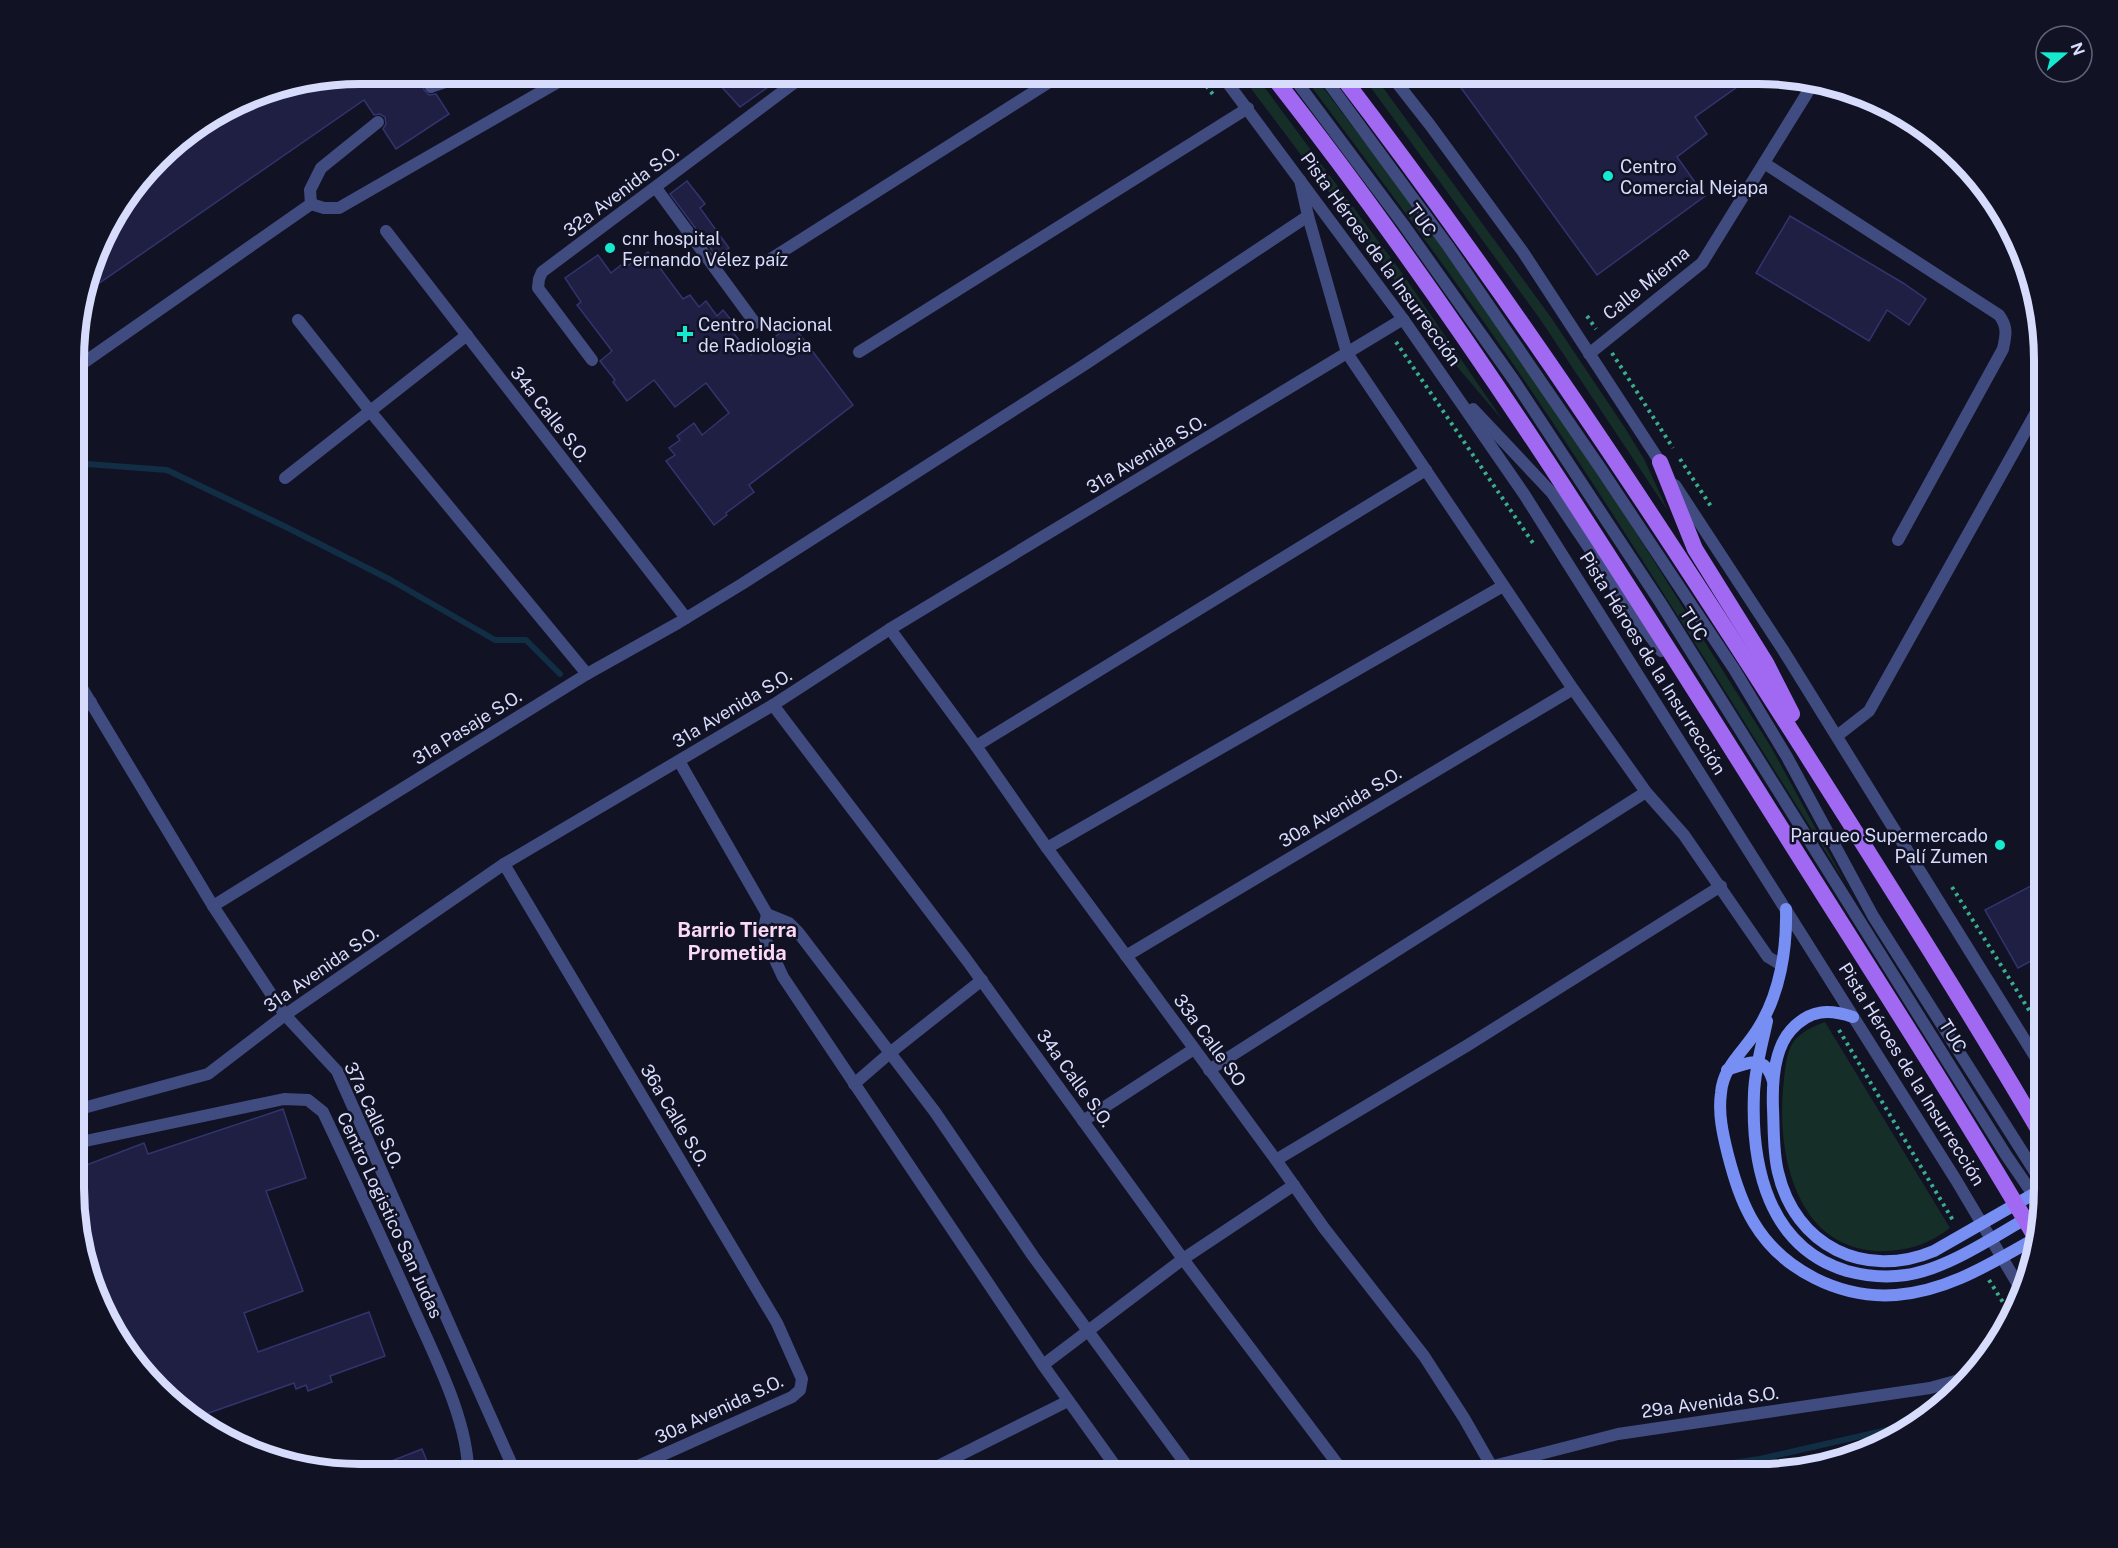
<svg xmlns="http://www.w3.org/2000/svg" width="2118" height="1548" viewBox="0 0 2118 1548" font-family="'Public Sans',sans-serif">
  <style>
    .green { fill: #152e27 }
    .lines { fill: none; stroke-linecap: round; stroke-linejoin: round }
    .stream { stroke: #112e44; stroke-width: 6 }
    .building { fill: #1f1f44; stroke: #33346e; stroke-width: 1.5 }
    .path { stroke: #3aad8d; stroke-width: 4; stroke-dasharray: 3 4.5; stroke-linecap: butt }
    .service { stroke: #404c7f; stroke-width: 12 }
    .minor { stroke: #404c7f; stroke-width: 12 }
    .tertiary { stroke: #404c7f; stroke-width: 12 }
    .secondary { stroke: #778ff3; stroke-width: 12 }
    .primary { stroke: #a169f2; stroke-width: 16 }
    .poi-dot { fill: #15ead1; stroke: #111224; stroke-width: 2 }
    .labels { text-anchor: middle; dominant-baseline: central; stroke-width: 5; stroke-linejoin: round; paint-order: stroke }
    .poi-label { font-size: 18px; fill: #d8dcfc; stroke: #111224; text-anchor: start }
    .street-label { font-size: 18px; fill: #d8dcfc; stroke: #111224 }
    .neighbourhood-label { font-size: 20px; font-weight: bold; fill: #fcdaf7; stroke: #111224 }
    .rim { fill: none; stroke: #d8dcfc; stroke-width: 8 }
  </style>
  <rect width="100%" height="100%" fill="#111224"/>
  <g class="green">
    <polygon points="1240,74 1254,74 1268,92 1402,273 1504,422 1443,350 1386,268"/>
    <path d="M 1302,74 L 1313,74 L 1413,206 L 1501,331 L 1618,504 L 1771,747 L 1846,884 C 1748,729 1653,573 1551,420 C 1472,301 1387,188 1302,74 Z"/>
    <polygon points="1361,74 1373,74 1550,316 1625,428 1644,459 1668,511 1540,319"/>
    <path d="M 1825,1022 L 1950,1228 C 1930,1243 1912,1250 1887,1251 C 1799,1254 1777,1160 1783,1089 C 1785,1074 1785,1053 1794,1041 C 1802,1031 1814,1026 1825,1022 Z"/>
  </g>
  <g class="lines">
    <g class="stream">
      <polyline points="76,468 87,464 167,470 286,527 389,579 495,640 526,640 560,674"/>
      <polyline points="1655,1474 1760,1459 1909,1425"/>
    </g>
  </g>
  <g class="building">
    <polygon points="360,74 422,74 426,80 423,85 424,90 429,95 436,94 449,114 396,149 383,129 386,124 385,117 380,114 374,115 364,100 85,293 103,233 139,186 152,177 150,173 171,145 251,95"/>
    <polygon points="710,74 757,74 768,87 740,107"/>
    <polygon points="1451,74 1728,74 1737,87 1695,117 1707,134 1677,157 1705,196 1597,275"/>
    <polygon points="687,181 705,204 700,208 729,248 717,257 670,194"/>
    <polygon points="1790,216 1903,283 1926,299 1909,325 1887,310 1869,341 1756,273"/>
    <polygon points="648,252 683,299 690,295 699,307 706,301 717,316 723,310 736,326 731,330 751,355 792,324 853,405 749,485 754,492 726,513 727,515 714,525 666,461 675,455 669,448 680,440 677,436 694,423 702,435 729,413 706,383 675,407 654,380 627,401 613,382 615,380 600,361 612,351 577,305 581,302 565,278 598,255 611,273 621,265 624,268"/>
    <polygon points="2044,879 2044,954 2018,968 1985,910"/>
    <polygon points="283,1109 306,1178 266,1191 303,1291 244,1313 258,1352 369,1312 385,1356 330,1376 332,1382 308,1391 306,1385 296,1389 294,1383 192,1419 185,1415 122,1343 87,1250 85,1251 76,1225 76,1169 144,1143 148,1154"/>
    <polygon points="422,1449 432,1474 361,1474 361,1473"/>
  </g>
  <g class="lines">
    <g class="path">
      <polyline points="1197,74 1215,97"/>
      <polyline points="1587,316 1596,329"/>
      <polyline points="1396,342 1535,546"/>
      <polyline points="1612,353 1673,448"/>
      <polyline points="1680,459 1712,508"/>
      <polyline points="1952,887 2044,1034"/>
      <polyline points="1839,1030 1954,1222"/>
      <polyline points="1989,1280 2011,1315"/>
    </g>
    <g class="service">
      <polyline points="1291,74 1403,224 1513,379 1660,602 2006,1155 2043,1209"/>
      <polyline points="1322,74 1448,246 1601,469 1734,669 1787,757 1873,916 2044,1186"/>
      <path d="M 431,87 C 445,82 458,77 473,76 C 491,74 507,79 525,74"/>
      <path d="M 1764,163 L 1999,315 C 2008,327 2006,335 2003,349 L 1898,540"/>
      <polyline points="656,188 755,323"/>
      <polyline points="311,204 324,208 339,208 572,74"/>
      <polyline points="311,204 310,190 321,168 378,122"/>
      <polyline points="76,368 311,204"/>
      <polyline points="1837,736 1869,711 2044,398"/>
    </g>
    <g class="minor">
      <polyline points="1300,180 1308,216 1347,353 1573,689 1646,792 1684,835 1768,957 1781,965"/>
      <polyline points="386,231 686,618"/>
      <polyline points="769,260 1062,74"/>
      <polyline points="298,320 370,411 587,674"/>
      <polyline points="859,352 1248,108"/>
      <polyline points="1589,354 1702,263 1814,82"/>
      <polyline points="592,360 538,288 539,279 542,272 806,74"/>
      <polyline points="285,478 467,335"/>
      <polyline points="76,678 213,906 285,1015 337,1071 516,1474"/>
      <polyline points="773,705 966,959 1183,1259 1345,1474"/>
      <polyline points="76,711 91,702"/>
      <polyline points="976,746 1426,470"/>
      <polyline points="679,761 767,914 789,923 798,932 935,1112 1033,1256 1193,1474"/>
      <polyline points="1047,848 1503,586"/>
      <polyline points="504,864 777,1323 802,1379 800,1390 792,1397 620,1474"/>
      <polyline points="213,906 587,674 678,623 742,584 1084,365 1308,216"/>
      <polyline points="767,914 763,934 783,977 1043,1365 1121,1474"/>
      <polyline points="1126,956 1573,689"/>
      <polyline points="1209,1070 1646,792"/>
      <polyline points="854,1084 891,1052 982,980"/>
      <polyline points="76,1110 208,1074 285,1015 504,864 773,705 890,629"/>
      <polyline points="1083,1121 1194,1049"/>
      <path d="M 76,1143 L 284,1099 L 308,1100 L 323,1112 C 353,1175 382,1239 411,1303 C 432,1351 469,1421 468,1474"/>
      <polyline points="1276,1160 1468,1045 1721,886"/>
      <polyline points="1043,1365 1183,1259 1294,1185"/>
      <polyline points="922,1474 1068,1401"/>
      <polyline points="1462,1474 1618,1434 1930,1388 1966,1378"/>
    </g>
    <g class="tertiary">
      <polyline points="1221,74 1403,319 1524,494 1956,1180 2023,1293"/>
      <polyline points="1390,74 1430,125 1523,252 1664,468"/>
      <polyline points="1403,319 890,629 976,746 1047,848 1276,1160 1324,1228 1424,1356 1464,1418 1496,1474"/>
      <polyline points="1473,409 1552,493 1632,612 1661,651"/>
      <polyline points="1675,485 1783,650 2044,1071"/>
    </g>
    <g class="secondary">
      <path d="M 1786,909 C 1787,949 1780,993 1759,1027 C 1746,1050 1723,1065 1721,1093 C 1718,1114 1723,1135 1728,1155 C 1734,1178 1741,1202 1754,1223 C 1783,1271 1841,1299 1896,1295 C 1949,1291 1993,1262 2038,1237"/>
      <path d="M 1853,1017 C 1829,1009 1810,1009 1791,1030 C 1774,1049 1772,1084 1773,1109 C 1774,1130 1773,1152 1778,1172 C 1795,1246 1865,1280 1934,1251 L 2044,1188"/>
      <path d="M 1767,1021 C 1762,1045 1755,1068 1754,1093 C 1751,1166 1768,1247 1847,1271 C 1866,1276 1886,1278 1906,1275 C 1950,1269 2004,1230 2044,1208"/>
      <path d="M 1727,1070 C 1749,1062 1765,1054 1773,1081"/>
    </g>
    <g class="primary">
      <path d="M 1271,74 C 1451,303 1608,552 1763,799 C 1855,946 1950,1091 2037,1240"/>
      <path d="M 1340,74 C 1503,287 1650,509 1794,735 C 1879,869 1964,1002 2044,1139"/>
      <polyline points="1660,462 1695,549 1766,663 1792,714"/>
    </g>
  </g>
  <g class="poi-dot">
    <circle cx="1608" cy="176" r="6"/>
    <circle cx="610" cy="248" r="6"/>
    <path d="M682 325h6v6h6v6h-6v6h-6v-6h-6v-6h6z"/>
    <circle cx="2000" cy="845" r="6"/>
  </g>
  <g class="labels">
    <g class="poi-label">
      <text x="1620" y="166">Centro<tspan x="1620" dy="21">Comercial Nejapa</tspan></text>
      <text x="622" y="238">cnr hospital<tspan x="622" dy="21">Fernando Vélez paíz</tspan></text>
      <text x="698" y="324">Centro Nacional<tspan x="698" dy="21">de Radiologia</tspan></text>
      <text x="1988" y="835" text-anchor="end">Parqueo Supermercado<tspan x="1988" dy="21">Palí Zumen</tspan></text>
    </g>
    <g class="street-label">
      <text transform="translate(621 191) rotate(-37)">32a Avenida S.O.</text>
      <text transform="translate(1422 220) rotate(54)">TUC</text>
      <text transform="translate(1381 259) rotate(54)">Pista Héroes de la Insurrección</text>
      <text transform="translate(1646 283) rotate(-39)">Calle Mierna</text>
      <text transform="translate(550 414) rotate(52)">34a Calle S.O.</text>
      <text transform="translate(1146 454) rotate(-31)">31a Avenida S.O.</text>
      <text transform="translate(1694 624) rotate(58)">TUC</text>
      <text transform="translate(1653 663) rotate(58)">Pista Héroes de la Insurrección</text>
      <text transform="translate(732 708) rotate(-31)">31a Avenida S.O.</text>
      <text transform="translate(467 727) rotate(-32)">31a Pasaje S.O.</text>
      <text transform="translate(1340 807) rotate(-31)">30a Avenida S.O.</text>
      <text transform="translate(321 969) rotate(-35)">31a Avenida S.O.</text>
      <text transform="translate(1953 1036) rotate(58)">TUC</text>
      <text transform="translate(1210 1040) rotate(54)">33a Calle SO</text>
      <text transform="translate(1912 1074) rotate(58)">Pista Héroes de la Insurrección</text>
      <text transform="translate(1075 1078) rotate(54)">34a Calle S.O.</text>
      <text transform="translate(374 1115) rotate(65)">37a Calle S.O.</text>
      <text transform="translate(675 1115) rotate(59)">36a Calle S.O.</text>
      <text transform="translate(390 1215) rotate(65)">Centro Logistico San Judas</text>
      <text transform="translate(1710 1402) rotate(-8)">29a Avenida S.O.</text>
      <text transform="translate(719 1409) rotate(-25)">30a Avenida S.O.</text>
    </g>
    <g class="neighbourhood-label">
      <text x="737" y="930">Barrio Tierra<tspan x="737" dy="23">Prometida</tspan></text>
    </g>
  </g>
  <path d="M0 0H2118V1548H0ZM360 84H1758A276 276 0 0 1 2034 360V1188A276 276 0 0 1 1758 1464H360A276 276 0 0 1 84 1188V360A276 276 0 0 1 360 84Z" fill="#111224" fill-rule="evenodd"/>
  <path class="rim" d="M360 84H1758A276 276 0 0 1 2034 360V1188A276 276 0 0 1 1758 1464H360A276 276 0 0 1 84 1188V360A276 276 0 0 1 360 84Z"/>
  <g transform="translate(2064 54) rotate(70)"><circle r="28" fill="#111224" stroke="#61637a" stroke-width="1.5"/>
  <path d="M0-4.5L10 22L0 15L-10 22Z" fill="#15ead1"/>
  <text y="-9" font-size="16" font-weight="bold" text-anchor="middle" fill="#d8dcfc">N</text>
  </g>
</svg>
